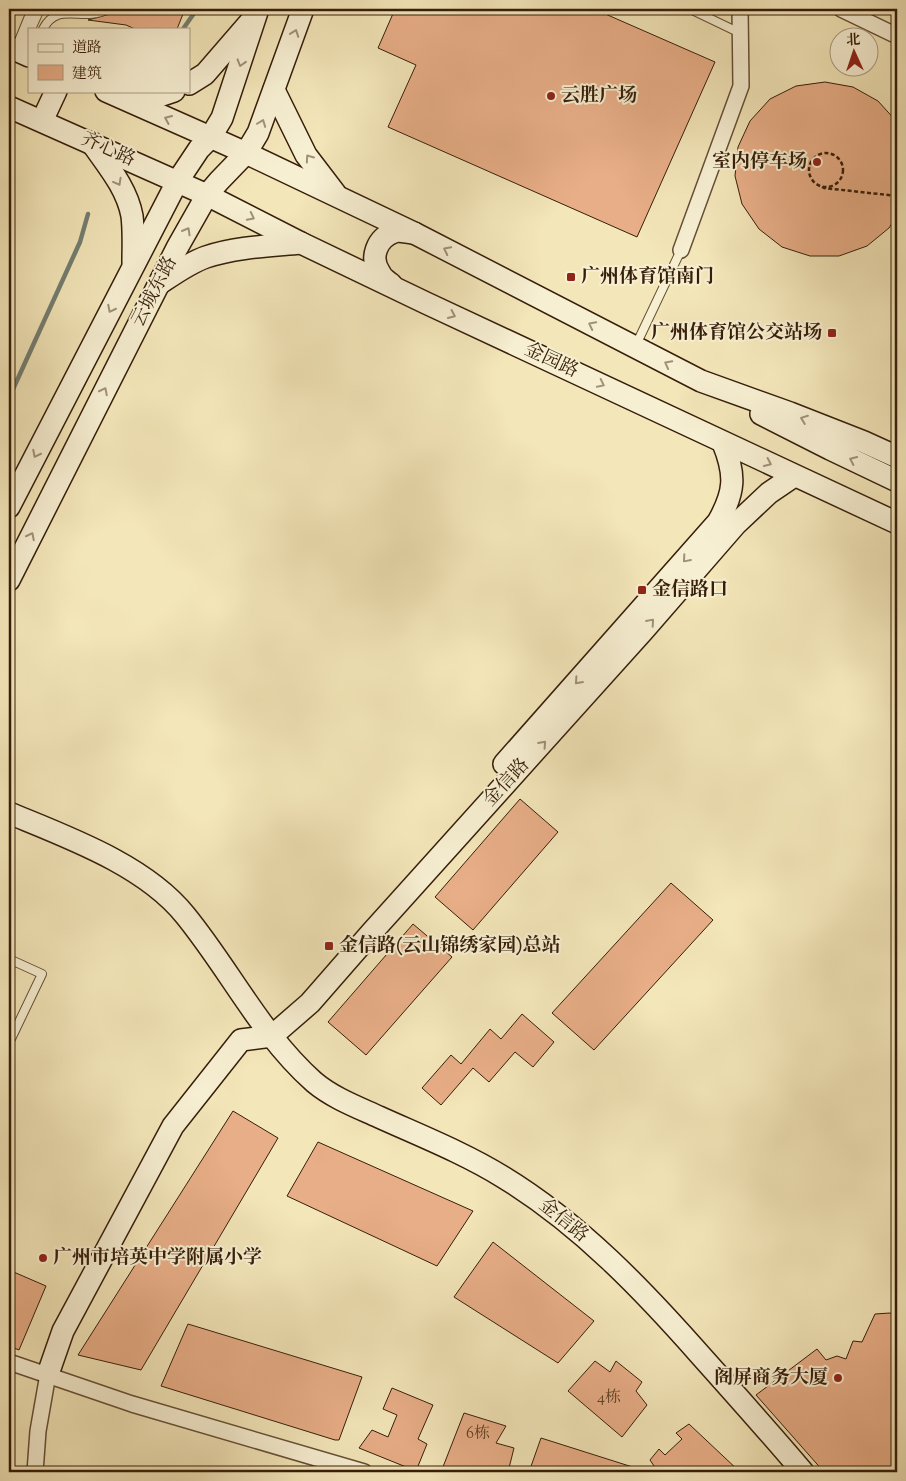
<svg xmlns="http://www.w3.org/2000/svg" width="906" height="1481" viewBox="0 0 906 1481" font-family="'Sorts Mill Goudy','Noto Serif SC',serif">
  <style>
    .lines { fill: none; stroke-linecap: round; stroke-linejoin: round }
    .stream { stroke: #747e71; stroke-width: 4.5 }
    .building { fill: #e8ae87; stroke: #361e0a }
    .lane-casing { stroke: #655036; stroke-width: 10 }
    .street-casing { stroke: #655036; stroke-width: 18 }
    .secondary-casing { stroke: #361e0a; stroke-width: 24 }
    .path { stroke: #361e0a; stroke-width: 2.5; stroke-dasharray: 4 2.5; stroke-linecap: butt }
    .lane { stroke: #f7efd2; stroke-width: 8 }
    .street { stroke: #f7efd2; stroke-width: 15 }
    .secondary { stroke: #f7efd2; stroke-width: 21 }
    .oneway { stroke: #a09178 }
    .poi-dot { fill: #8f2418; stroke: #f7efd2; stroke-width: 2 }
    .labels { text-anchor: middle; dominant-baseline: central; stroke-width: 4; stroke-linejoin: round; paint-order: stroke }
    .number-label { font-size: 16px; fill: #624229 }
    .poi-label { font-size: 19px; font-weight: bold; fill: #361e0a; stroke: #f7efd2; text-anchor: start }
    .street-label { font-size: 19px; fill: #361e0a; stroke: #f7efd2 }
  </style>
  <rect width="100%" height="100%" fill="#f3e6b9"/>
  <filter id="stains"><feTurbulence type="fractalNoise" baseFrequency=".004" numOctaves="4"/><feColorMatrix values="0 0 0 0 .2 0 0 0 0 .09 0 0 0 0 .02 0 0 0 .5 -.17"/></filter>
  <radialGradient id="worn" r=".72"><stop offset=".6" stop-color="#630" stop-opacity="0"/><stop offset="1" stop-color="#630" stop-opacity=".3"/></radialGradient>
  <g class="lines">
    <g class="stream">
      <polyline points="183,29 197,9"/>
      <polyline points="9,398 80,242 88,214"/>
    </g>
  </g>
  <g class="building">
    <polygon points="114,9 185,9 177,29 135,29 126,25 88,20 110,14"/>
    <polygon points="395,9 594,9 715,62 637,237 388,127 416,65 378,48"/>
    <polygon points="825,82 853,87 878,101 897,122 897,215 889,228 867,246 839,256 810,256 782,247 759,229 742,204 735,176 738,147 750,121 770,99 796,86"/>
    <polygon points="520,799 558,832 473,930 435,897"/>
    <polygon points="671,883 713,920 594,1050 552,1013"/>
    <polygon points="413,924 452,957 366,1055 328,1022"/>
    <polygon points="522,1014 554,1042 533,1067 515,1052 489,1082 473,1068 441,1105 422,1088 451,1055 461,1064 490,1029 501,1039"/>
    <polygon points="233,1111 278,1138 141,1370 78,1355"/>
    <polygon points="318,1142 473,1211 437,1266 287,1196"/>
    <polygon points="493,1242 594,1321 558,1363 454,1297"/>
    <polygon points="9,1270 46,1286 19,1350 9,1346"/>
    <polygon points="890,1313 897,1317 897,1463 893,1472 824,1472 756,1395 817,1349 826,1360 837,1356 846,1359 853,1341 862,1342 875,1314"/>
    <polygon points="188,1324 362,1377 339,1440 335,1440 161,1386"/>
    <polygon points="595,1361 610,1372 616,1361 642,1382 636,1391 647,1405 622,1437 568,1391"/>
    <polygon points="392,1388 433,1405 418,1439 427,1444 416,1471 359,1448 372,1430 388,1437 397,1415 383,1409"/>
    <polygon points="464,1413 506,1426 496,1443 514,1448 508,1472 441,1472"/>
    <polygon points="689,1424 740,1472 658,1472 650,1460 659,1449 665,1455 682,1439 676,1433"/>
    <polygon points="541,1438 642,1470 642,1472 529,1472"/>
  </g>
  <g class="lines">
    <defs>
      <g id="lane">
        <polyline points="690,9 740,33"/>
        <polyline points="31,29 40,9"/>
        <path d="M 43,29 C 58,0 83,23 108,9"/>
        <polyline points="16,48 32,9"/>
        <polyline points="22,51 29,35"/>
        <polyline points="636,345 681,250"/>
        <polyline points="9,959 42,974 9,1043"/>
      </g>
      <g id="street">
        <polyline points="841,9 893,34 897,32"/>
        <polyline points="681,250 741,86 740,9"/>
        <polyline points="9,1362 132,1404 364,1472"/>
        <polyline points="35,1472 38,1431 48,1374"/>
      </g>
      <g id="secondary">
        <polyline points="9,47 29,56"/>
        <polyline points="189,84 205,74 250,22"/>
        <polyline points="274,90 306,155 335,193"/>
        <polyline points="106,91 246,153 414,233 701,381 790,413 864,442 897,457"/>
        <polyline points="128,100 153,98 174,91"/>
        <polyline points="9,107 207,195 301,243 426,303 897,523"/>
        <polyline points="42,121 56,91"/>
        <path d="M 91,142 C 107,165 127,188 132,216 C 134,232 133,248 133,263"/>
        <path d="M 159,284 C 174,274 189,263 206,257 C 236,247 269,246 301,243"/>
        <path d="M 391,284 C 387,281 382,278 380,273 C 369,258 377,238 394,232 C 400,230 408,233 414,233"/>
        <polyline points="761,414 830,449 897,481"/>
        <polyline points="9,507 177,182 199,149 210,138 222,118 258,9"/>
        <polyline points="9,580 177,248 207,195 219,181 246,153 258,133 303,9"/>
        <path d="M 504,764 L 718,522 C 735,492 736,475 723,443"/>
        <path d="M 9,813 C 67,837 145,865 185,915 C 230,970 261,1035 314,1082 C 333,1098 357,1107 379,1117 C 421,1136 464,1153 503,1177 C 580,1224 643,1290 702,1357 C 736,1395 770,1433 803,1472"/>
        <polyline points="272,1036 310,1003 372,932 643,631 736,524 769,493 794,476"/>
        <polyline points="48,1374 63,1331 173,1126 241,1040 272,1036"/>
      </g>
    </defs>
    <use href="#lane" class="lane-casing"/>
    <use href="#street" class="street-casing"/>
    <use href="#secondary" class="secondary-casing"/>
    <g class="path">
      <circle cx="826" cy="170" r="17"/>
      <polyline points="822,187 824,188 897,196"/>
    </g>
    <use href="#lane" class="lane"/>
    <use href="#street" class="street"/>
    <use href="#secondary" class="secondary"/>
  </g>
  <defs><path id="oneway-chevron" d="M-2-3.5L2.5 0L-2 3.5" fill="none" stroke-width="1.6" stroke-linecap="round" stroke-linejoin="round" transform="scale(1.25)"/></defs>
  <g class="oneway">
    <use href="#oneway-chevron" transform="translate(295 33) rotate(-70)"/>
    <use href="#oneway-chevron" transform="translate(241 63) rotate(107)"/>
    <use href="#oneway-chevron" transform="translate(168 119) rotate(-156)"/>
    <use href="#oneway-chevron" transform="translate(262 123) rotate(-69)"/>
    <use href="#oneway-chevron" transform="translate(309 158) rotate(-125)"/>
    <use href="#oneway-chevron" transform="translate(118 182) rotate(61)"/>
    <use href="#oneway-chevron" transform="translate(251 217) rotate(27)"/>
    <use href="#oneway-chevron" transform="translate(187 231) rotate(-60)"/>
    <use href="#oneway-chevron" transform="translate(447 250) rotate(-153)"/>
    <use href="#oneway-chevron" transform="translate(111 309) rotate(117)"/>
    <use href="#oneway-chevron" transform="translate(452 315) rotate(25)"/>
    <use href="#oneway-chevron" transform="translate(592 325) rotate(-153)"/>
    <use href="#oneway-chevron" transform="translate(668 364) rotate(-152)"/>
    <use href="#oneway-chevron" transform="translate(601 384) rotate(26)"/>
    <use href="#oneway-chevron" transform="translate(104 391) rotate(-63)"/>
    <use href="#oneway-chevron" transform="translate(804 419) rotate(-159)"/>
    <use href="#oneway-chevron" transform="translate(36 454) rotate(117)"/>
    <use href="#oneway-chevron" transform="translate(853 460) rotate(-155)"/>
    <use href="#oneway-chevron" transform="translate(768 463) rotate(25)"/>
    <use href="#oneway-chevron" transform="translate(31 536) rotate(-63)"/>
    <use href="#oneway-chevron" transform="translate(686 559) rotate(131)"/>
    <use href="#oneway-chevron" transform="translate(651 622) rotate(-49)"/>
    <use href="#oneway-chevron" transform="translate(578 681) rotate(132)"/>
    <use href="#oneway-chevron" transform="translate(543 744) rotate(-48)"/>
  </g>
  <g class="poi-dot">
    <circle cx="551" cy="96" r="5"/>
    <circle cx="817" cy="162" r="5"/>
    <rect x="566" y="272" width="10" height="10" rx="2.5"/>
    <rect x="827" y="328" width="10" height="10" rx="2.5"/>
    <rect x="637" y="585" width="10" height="10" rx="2.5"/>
    <rect x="324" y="941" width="10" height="10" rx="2.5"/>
    <circle cx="43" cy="1258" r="5"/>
    <circle cx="838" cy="1378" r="5"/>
  </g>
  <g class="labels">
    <g class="number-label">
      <text x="609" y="1398">4栋</text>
      <text x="478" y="1434">6栋</text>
    </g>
    <g class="poi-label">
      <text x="561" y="96">云胜广场</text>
      <text x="807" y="162" text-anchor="end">室内停车场</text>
      <text x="581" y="277">广州体育馆南门</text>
      <text x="822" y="333" text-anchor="end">广州体育馆公交站场</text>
      <text x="652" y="590">金信路口</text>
      <text x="339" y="946">金信路(云山锦绣家园)总站</text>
      <text x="53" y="1258">广州市培英中学附属小学</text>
      <text x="828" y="1378" text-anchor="end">阁屏商务大厦</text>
    </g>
    <g class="street-label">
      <text transform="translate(108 150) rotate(24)">齐心路</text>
      <text transform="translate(155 292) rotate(-63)">云城东路</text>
      <text transform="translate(551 361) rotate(25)">金园路</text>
      <text transform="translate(507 783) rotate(-47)">金信路</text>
      <text transform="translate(563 1221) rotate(39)">金信路</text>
    </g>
  </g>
  <rect width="906" height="1481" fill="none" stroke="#f3e6b9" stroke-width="30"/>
  <rect x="10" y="10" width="886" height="1461" fill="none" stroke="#361e0a" stroke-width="2.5"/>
  <rect x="15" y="15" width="876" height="1451" fill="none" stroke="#361e0a"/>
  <rect x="28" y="28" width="162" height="65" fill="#f7efd2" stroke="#aa9b82"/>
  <rect x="38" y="44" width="25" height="8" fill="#f7efd2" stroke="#aa9b82"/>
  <text x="72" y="52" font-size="15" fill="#361e0a">道路</text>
  <rect x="38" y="65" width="25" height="15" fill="#e8ae87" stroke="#aa9b82"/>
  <text x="72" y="78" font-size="15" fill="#361e0a">建筑</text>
  <g transform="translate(854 52) rotate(357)"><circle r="24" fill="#f7efd2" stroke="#aa9b82"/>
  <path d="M0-4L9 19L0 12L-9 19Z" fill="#8f2418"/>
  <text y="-8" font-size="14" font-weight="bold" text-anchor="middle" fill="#361e0a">北</text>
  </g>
  <rect width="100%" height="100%" filter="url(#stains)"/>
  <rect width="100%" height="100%" fill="url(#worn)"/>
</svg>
